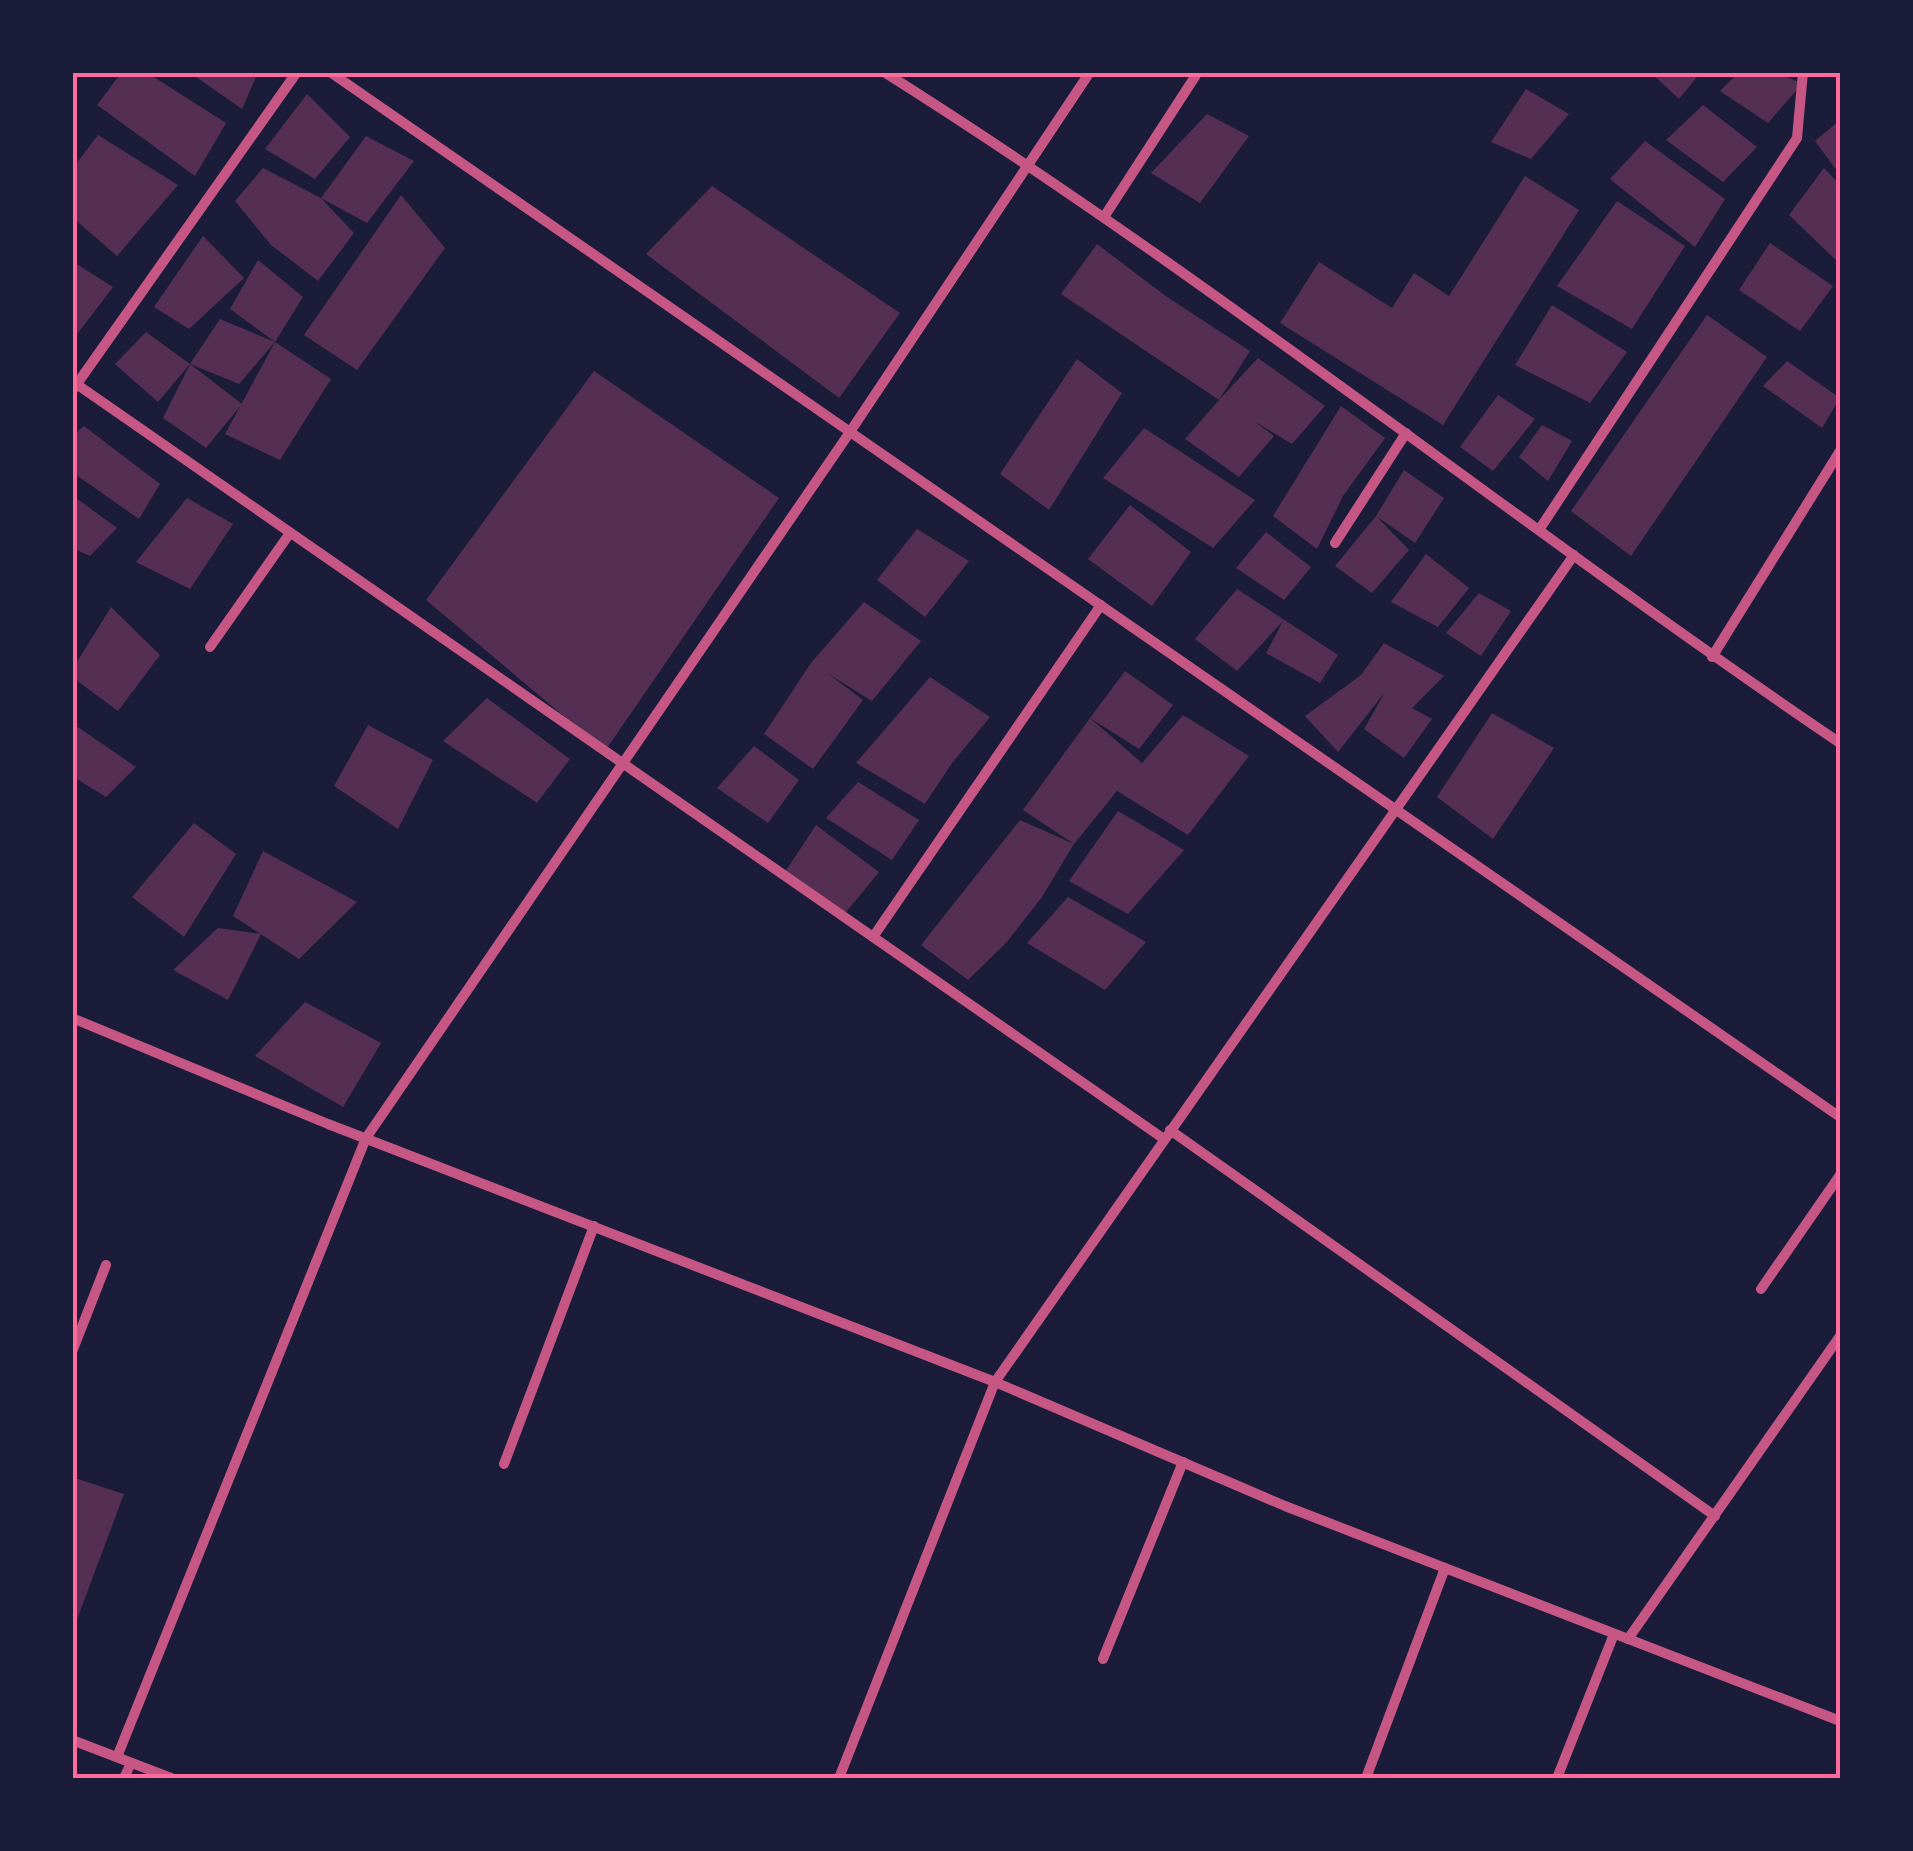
<svg xmlns="http://www.w3.org/2000/svg" width="1913" height="1851" viewBox="0 0 1913 1851" font-family="Commissioner,sans-serif">
  <style>
    .building { fill: #542f53 }
    .lines { fill: none; stroke-linecap: round; stroke-linejoin: round }
    .minor { stroke: #c65784; stroke-width: 10 }
    .neatline { fill: none; stroke: #ff6b9d; stroke-width: 4 }
  </style>
  <rect width="100%" height="100%" fill="#1b1b3a"/>
  <g class="building">
    <polygon points="122,72 146,72 226,123 195,176 97,105"/>
    <polygon points="189,72 258,72 242,109"/>
    <polygon points="1650,72 1701,72 1679,99"/>
    <polygon points="1739,72 1777,72 1802,84 1768,123 1720,91"/>
    <polygon points="1526,89 1569,114 1531,159 1491,142"/>
    <polygon points="307,94 350,137 315,179 265,149"/>
    <polygon points="1703,105 1757,147 1723,182 1666,140"/>
    <polygon points="1207,114 1249,136 1200,203 1151,173"/>
    <polygon points="1840,120 1840,175 1815,141"/>
    <polygon points="98,135 178,185 117,256 72,217 72,169"/>
    <polygon points="366,136 414,161 367,223 321,198"/>
    <polygon points="1645,141 1725,199 1695,247 1610,179"/>
    <polygon points="263,168 321,198 354,233 318,281 271,245 235,201"/>
    <polygon points="1824,168 1840,185 1840,264 1789,215"/>
    <polygon points="1525,176 1579,210 1443,425 1280,323 1319,262 1392,308 1414,273 1449,296"/>
    <polygon points="712,186 900,313 839,398 646,254"/>
    <polygon points="401,195 445,248 357,370 304,335"/>
    <polygon points="1617,201 1685,246 1632,329 1557,286"/>
    <polygon points="203,236 244,278 189,329 154,307"/>
    <polygon points="1770,243 1833,286 1800,331 1739,290"/>
    <polygon points="1097,244 1167,297 1250,351 1219,400 1258,358 1325,406 1292,444 1254,421 1274,436 1239,477 1185,439 1219,400 1061,294"/>
    <polygon points="258,260 303,297 275,342 230,309"/>
    <polygon points="72,261 113,287 72,341"/>
    <polygon points="1552,305 1627,352 1590,403 1515,365"/>
    <polygon points="1707,315 1767,357 1631,556 1571,511"/>
    <polygon points="220,319 275,342 239,384 190,364 242,404 206,448 163,418 190,364"/>
    <polygon points="146,332 190,364 158,402 115,364"/>
    <polygon points="275,342 331,379 280,460 225,434"/>
    <polygon points="1077,359 1122,393 1049,510 1000,474"/>
    <polygon points="1787,361 1840,398 1822,428 1763,386"/>
    <polygon points="594,371 779,498 605,751 426,600"/>
    <polygon points="1498,395 1535,419 1493,471 1460,447"/>
    <polygon points="1341,406 1385,438 1343,496 1317,549 1273,516"/>
    <polygon points="1542,425 1572,441 1548,481 1519,457"/>
    <polygon points="84,426 160,484 139,519 72,472 72,436"/>
    <polygon points="1144,428 1255,500 1213,548 1103,478"/>
    <polygon points="1404,470 1444,498 1415,543 1376,516 1409,550 1372,593 1335,566 1376,516"/>
    <polygon points="72,495 117,528 90,556 72,548"/>
    <polygon points="187,498 233,524 190,589 136,562"/>
    <polygon points="1130,505 1191,552 1152,606 1088,559"/>
    <polygon points="917,529 969,561 925,617 877,580"/>
    <polygon points="1266,532 1311,567 1284,600 1236,568"/>
    <polygon points="1426,554 1469,588 1438,627 1391,602"/>
    <polygon points="1237,589 1338,655 1320,683 1266,653 1283,621 1237,671 1195,639"/>
    <polygon points="1479,593 1511,611 1481,656 1446,633"/>
    <polygon points="864,602 921,641 872,701 827,673 863,700 813,769 764,734 811,663"/>
    <polygon points="111,607 160,655 118,711 72,677 72,670"/>
    <polygon points="1384,643 1444,676 1412,708 1432,719 1404,758 1364,729 1385,692 1338,752 1305,716 1361,675"/>
    <polygon points="1125,671 1173,705 1139,749 1090,718 1142,763 1183,715 1249,756 1188,835 1117,791 1074,844 1042,897 1006,943 968,980 921,945 1020,820 1074,844 1023,810 1090,718"/>
    <polygon points="930,677 990,717 952,763 925,804 856,763"/>
    <polygon points="487,698 570,759 537,803 443,741"/>
    <polygon points="1492,713 1554,748 1493,839 1437,797"/>
    <polygon points="72,723 136,767 106,797 72,776"/>
    <polygon points="368,725 433,760 398,829 334,786"/>
    <polygon points="754,746 799,780 768,823 717,788"/>
    <polygon points="858,782 919,820 892,860 826,818"/>
    <polygon points="1118,811 1184,850 1128,914 1069,881"/>
    <polygon points="194,823 236,854 184,937 132,897"/>
    <polygon points="816,825 879,872 843,916 783,875"/>
    <polygon points="263,851 357,902 299,959 233,916"/>
    <polygon points="1068,897 1146,942 1105,990 1027,943"/>
    <polygon points="218,928 261,934 228,1000 173,970"/>
    <polygon points="305,1002 381,1043 343,1107 255,1056"/>
    <polygon points="72,1477 124,1494 73,1630 72,1630"/>
  </g>
  <g class="lines">
    <g class="minor">
      <polyline points="330,72 1840,1117"/>
      <path d="M 884,72 C 1214,280 1518,525 1840,743"/>
      <polyline points="1104,217 1198,72"/>
      <polyline points="72,381 1164,1139"/>
      <polyline points="72,391 297,72"/>
      <polyline points="1539,530 1797,138 1803,72"/>
      <polyline points="1335,543 1406,433"/>
      <polyline points="210,647 290,533"/>
      <polyline points="1712,657 1840,451"/>
      <polyline points="873,937 1101,605"/>
      <polyline points="72,1018 328,1124 995,1382 1285,1506 1840,1721"/>
      <polyline points="1170,1130 1715,1516"/>
      <polyline points="1761,1289 1840,1175"/>
      <polyline points="72,1352 106,1265"/>
      <polyline points="504,1464 594,1226"/>
      <polyline points="1628,1639 1840,1336"/>
      <polyline points="1103,1659 1183,1462"/>
      <polyline points="72,1740 171,1778"/>
      <polyline points="117,1757 366,1138 850,432 1090,72"/>
      <polyline points="124,1778 131,1763"/>
      <polyline points="839,1778 995,1382 1574,555"/>
      <polyline points="1366,1778 1445,1568"/>
      <polyline points="1557,1778 1614,1634"/>
    </g>
  </g>
  <rect width="1913" height="1851" fill="none" stroke="#1b1b3a" stroke-width="150"/>
  <rect x="75" y="75" width="1763" height="1701" class="neatline"/>
</svg>
